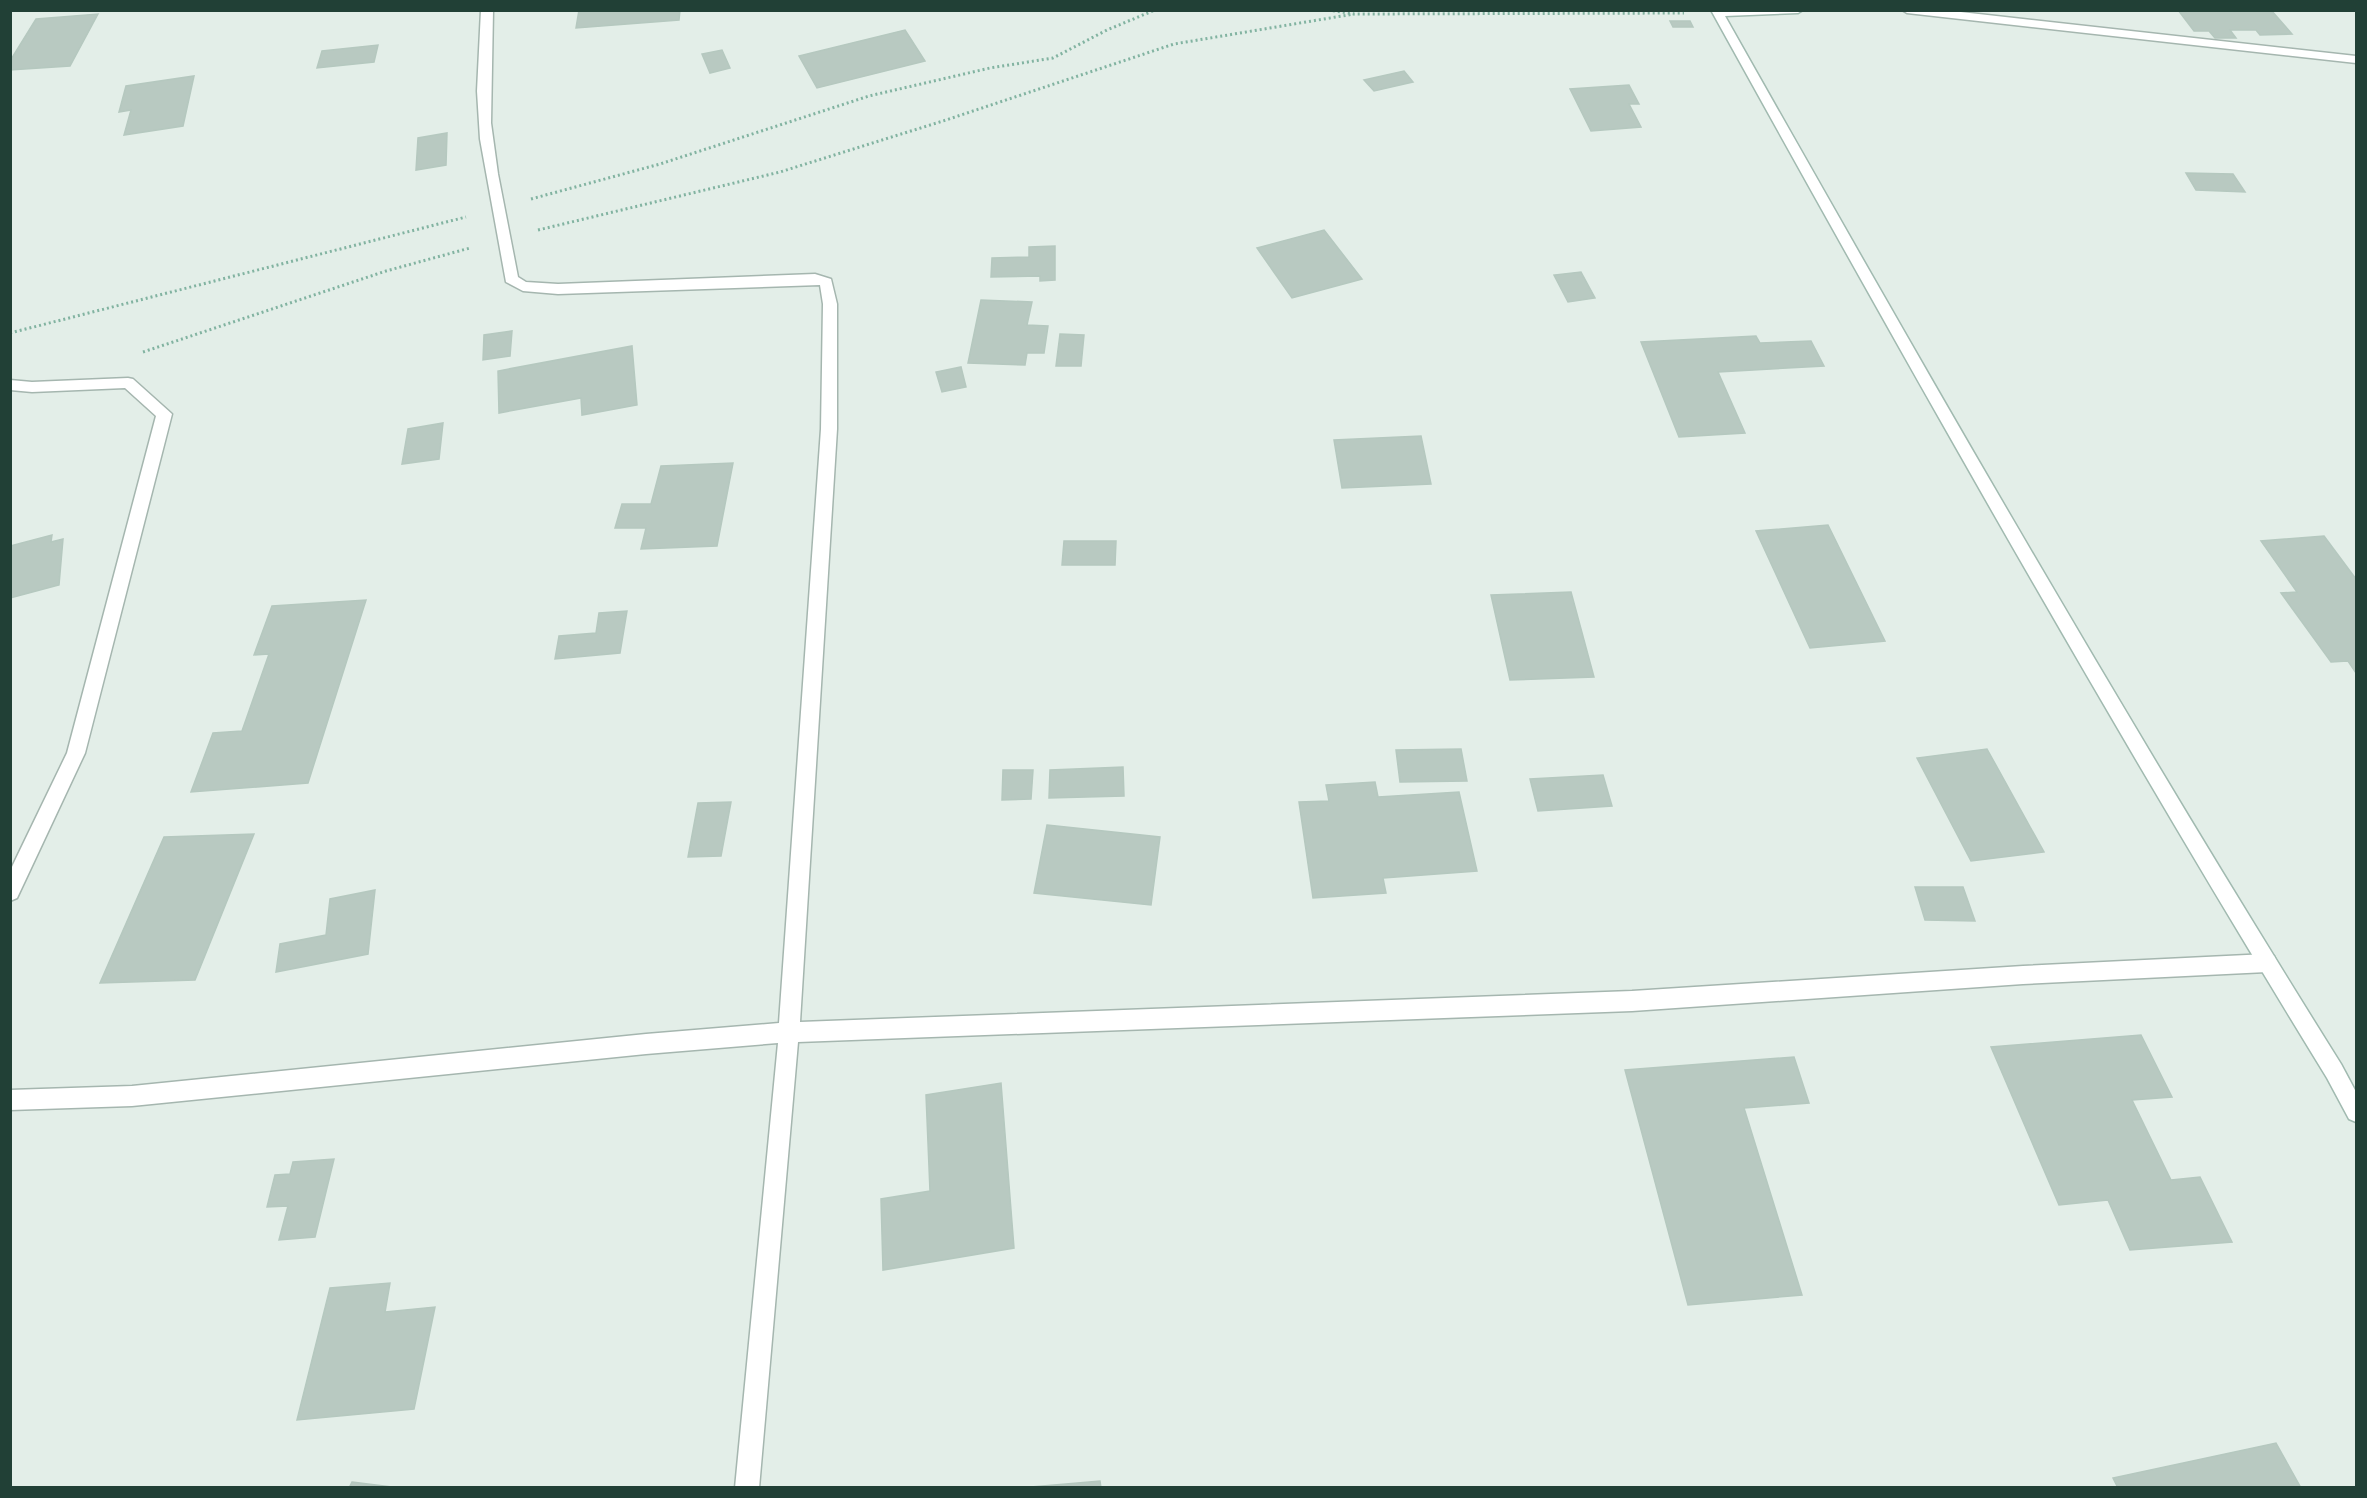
<svg xmlns="http://www.w3.org/2000/svg" width="2367" height="1498" viewBox="0 0 2367 1498" font-family="Barlow,sans-serif">
  <style>
    .building { fill: #b8c9c1; stroke: #b5c8bf; stroke-width: 1.5 }
    .lines { fill: none; stroke-linecap: round; stroke-linejoin: round }
    .street-casing { stroke: #a5b6af; stroke-width: 3 }
    .secondary-casing { stroke: #a1bab0; stroke-width: 3 }
    .path { stroke: #82b3a1; stroke-width: 3; stroke-dasharray: 2 3; stroke-linecap: butt }
    .street { fill: #fff; fill-rule: evenodd }
    .secondary { fill: #fff; fill-rule: evenodd }
  </style>
  <rect width="100%" height="100%" fill="#e3eee8"/>
  <g class="building">
    <polygon points="579,10 680,10 679,20 576,28"/>
    <polygon points="2178,10 2271,10 2292,34 2260,35 2256,30 2230,30 2236,38 2215,38 2209,31 2194,31"/>
    <polygon points="98,14 70,66 10,70 10,61 36,19"/>
    <polygon points="1670,21 1690,21 1693,27 1673,27"/>
    <polygon points="905,30 925,61 817,88 799,56"/>
    <polygon points="378,45 374,62 317,68 322,51"/>
    <polygon points="722,50 730,68 710,73 702,54"/>
    <polygon points="1404,71 1413,82 1374,91 1364,80"/>
    <polygon points="194,76 183,126 124,135 131,110 119,112 126,86"/>
    <polygon points="1629,85 1639,104 1629,104 1641,127 1591,131 1570,89"/>
    <polygon points="447,133 446,165 416,170 418,138"/>
    <polygon points="2186,173 2233,174 2245,192 2196,190"/>
    <polygon points="1324,230 1362,279 1292,298 1257,248"/>
    <polygon points="1055,246 1055,280 1040,281 1040,276 991,277 992,258 1029,257 1029,247"/>
    <polygon points="1581,272 1595,298 1568,302 1554,275"/>
    <polygon points="981,300 1032,302 1027,325 1048,326 1044,353 1027,353 1025,365 968,363"/>
    <polygon points="512,331 510,356 483,360 484,335"/>
    <polygon points="1060,334 1084,335 1081,366 1056,366"/>
    <polygon points="1756,336 1760,343 1811,341 1824,366 1718,372 1745,433 1679,437 1641,342"/>
    <polygon points="632,346 637,405 582,415 581,398 499,413 498,371"/>
    <polygon points="961,367 966,387 942,392 936,372"/>
    <polygon points="443,423 439,459 402,464 408,429"/>
    <polygon points="1421,436 1431,484 1342,488 1334,440"/>
    <polygon points="733,463 717,546 641,549 646,528 615,528 622,504 651,504 661,466"/>
    <polygon points="1828,525 1885,641 1810,648 1756,531"/>
    <polygon points="52,535 51,542 63,539 59,585 10,598 10,546"/>
    <polygon points="2324,536 2356,579 2356,673 2348,661 2331,662 2281,593 2297,592 2261,541"/>
    <polygon points="1064,541 1116,541 1115,565 1062,565"/>
    <polygon points="1571,592 1594,677 1510,680 1491,595"/>
    <polygon points="366,600 308,783 191,792 213,733 242,731 269,654 254,655 272,606"/>
    <polygon points="627,611 620,653 555,659 559,636 596,633 599,613"/>
    <polygon points="1461,749 1467,781 1400,782 1396,750"/>
    <polygon points="1987,749 2044,852 1971,861 1917,758"/>
    <polygon points="1123,767 1124,796 1049,798 1050,770"/>
    <polygon points="1003,770 1033,770 1031,799 1002,800"/>
    <polygon points="1603,775 1612,806 1538,811 1530,779"/>
    <polygon points="1375,782 1378,797 1459,792 1477,871 1383,878 1386,893 1313,898 1299,802 1329,801 1326,785"/>
    <polygon points="731,802 721,856 688,857 698,803"/>
    <polygon points="1047,825 1160,837 1151,905 1034,893"/>
    <polygon points="254,834 195,980 100,983 164,837"/>
    <polygon points="1915,887 1963,887 1975,921 1925,920"/>
    <polygon points="375,890 368,954 276,972 280,944 326,935 330,899"/>
    <polygon points="2141,1035 2172,1097 2132,1100 2171,1180 2200,1177 2232,1242 2130,1250 2108,1200 2059,1205 1991,1047"/>
    <polygon points="1794,1057 1809,1103 1744,1108 1802,1295 1688,1305 1625,1070"/>
    <polygon points="1001,1083 1014,1248 883,1270 881,1199 930,1191 926,1095"/>
    <polygon points="334,1159 315,1237 279,1240 288,1206 267,1207 275,1175 290,1174 293,1162"/>
    <polygon points="390,1283 385,1312 435,1307 414,1409 297,1420 330,1288"/>
    <polygon points="2276,1443 2301,1488 2118,1488 2113,1478"/>
    <polygon points="1100,1481 1101,1488 1019,1488"/>
    <polygon points="352,1482 400,1488 349,1488"/>
  </g>
  <g class="lines">
    <defs>
      <g id="street">
        <polygon points="481,10 493,10 491,123 498,174 518,277 526,282 558,284 815,274 831,279 837,304 837,429 800,1022 1632,991 2023,966 2267,954 2274,956 2277,963 2274,970 2267,972 2023,984 1632,1011 798,1042 759,1488 735,1488 778,1043 646,1054 132,1106 10,1110 10,1090 132,1086 646,1034 779,1023 821,429 823,304 820,285 558,294 523,291 506,282 480,139 477,91"/>
        <polygon points="1902,10 1943,10 2356,56 2356,63 1907,13"/>
        <polygon points="128,378 133,379 172,414 85,753 17,898 10,901 10,871 67,753 156,416 125,388 32,392 10,390 10,380 32,382"/>
      </g>
      <path id="secondary" d="M 1711,10 L 1803,10 L 1798,13 L 1725,16 C 1924,369 2126,721 2341,1064 L 2356,1092 L 2356,1122 L 2349,1119 L 2327,1078 C 2112,728 1910,370 1711,10 Z"/>
    </defs>
    <use href="#street" class="street-casing"/>
    <use href="#secondary" class="secondary-casing"/>
    <g class="path">
      <polyline points="1328,10 1354,14 1684,13"/>
      <polyline points="531,199 660,164 869,96 990,68 1053,58 1107,30 1155,10"/>
      <polyline points="538,230 780,172 946,120 1174,44 1354,14"/>
      <polyline points="10,333 466,217"/>
      <polyline points="143,352 386,271 470,248"/>
    </g>
    <use href="#street" class="street"/>
    <use href="#secondary" class="secondary"/>
  </g>
  <rect width="2367" height="1498" fill="none" stroke="#214036" stroke-width="24"/>
</svg>
